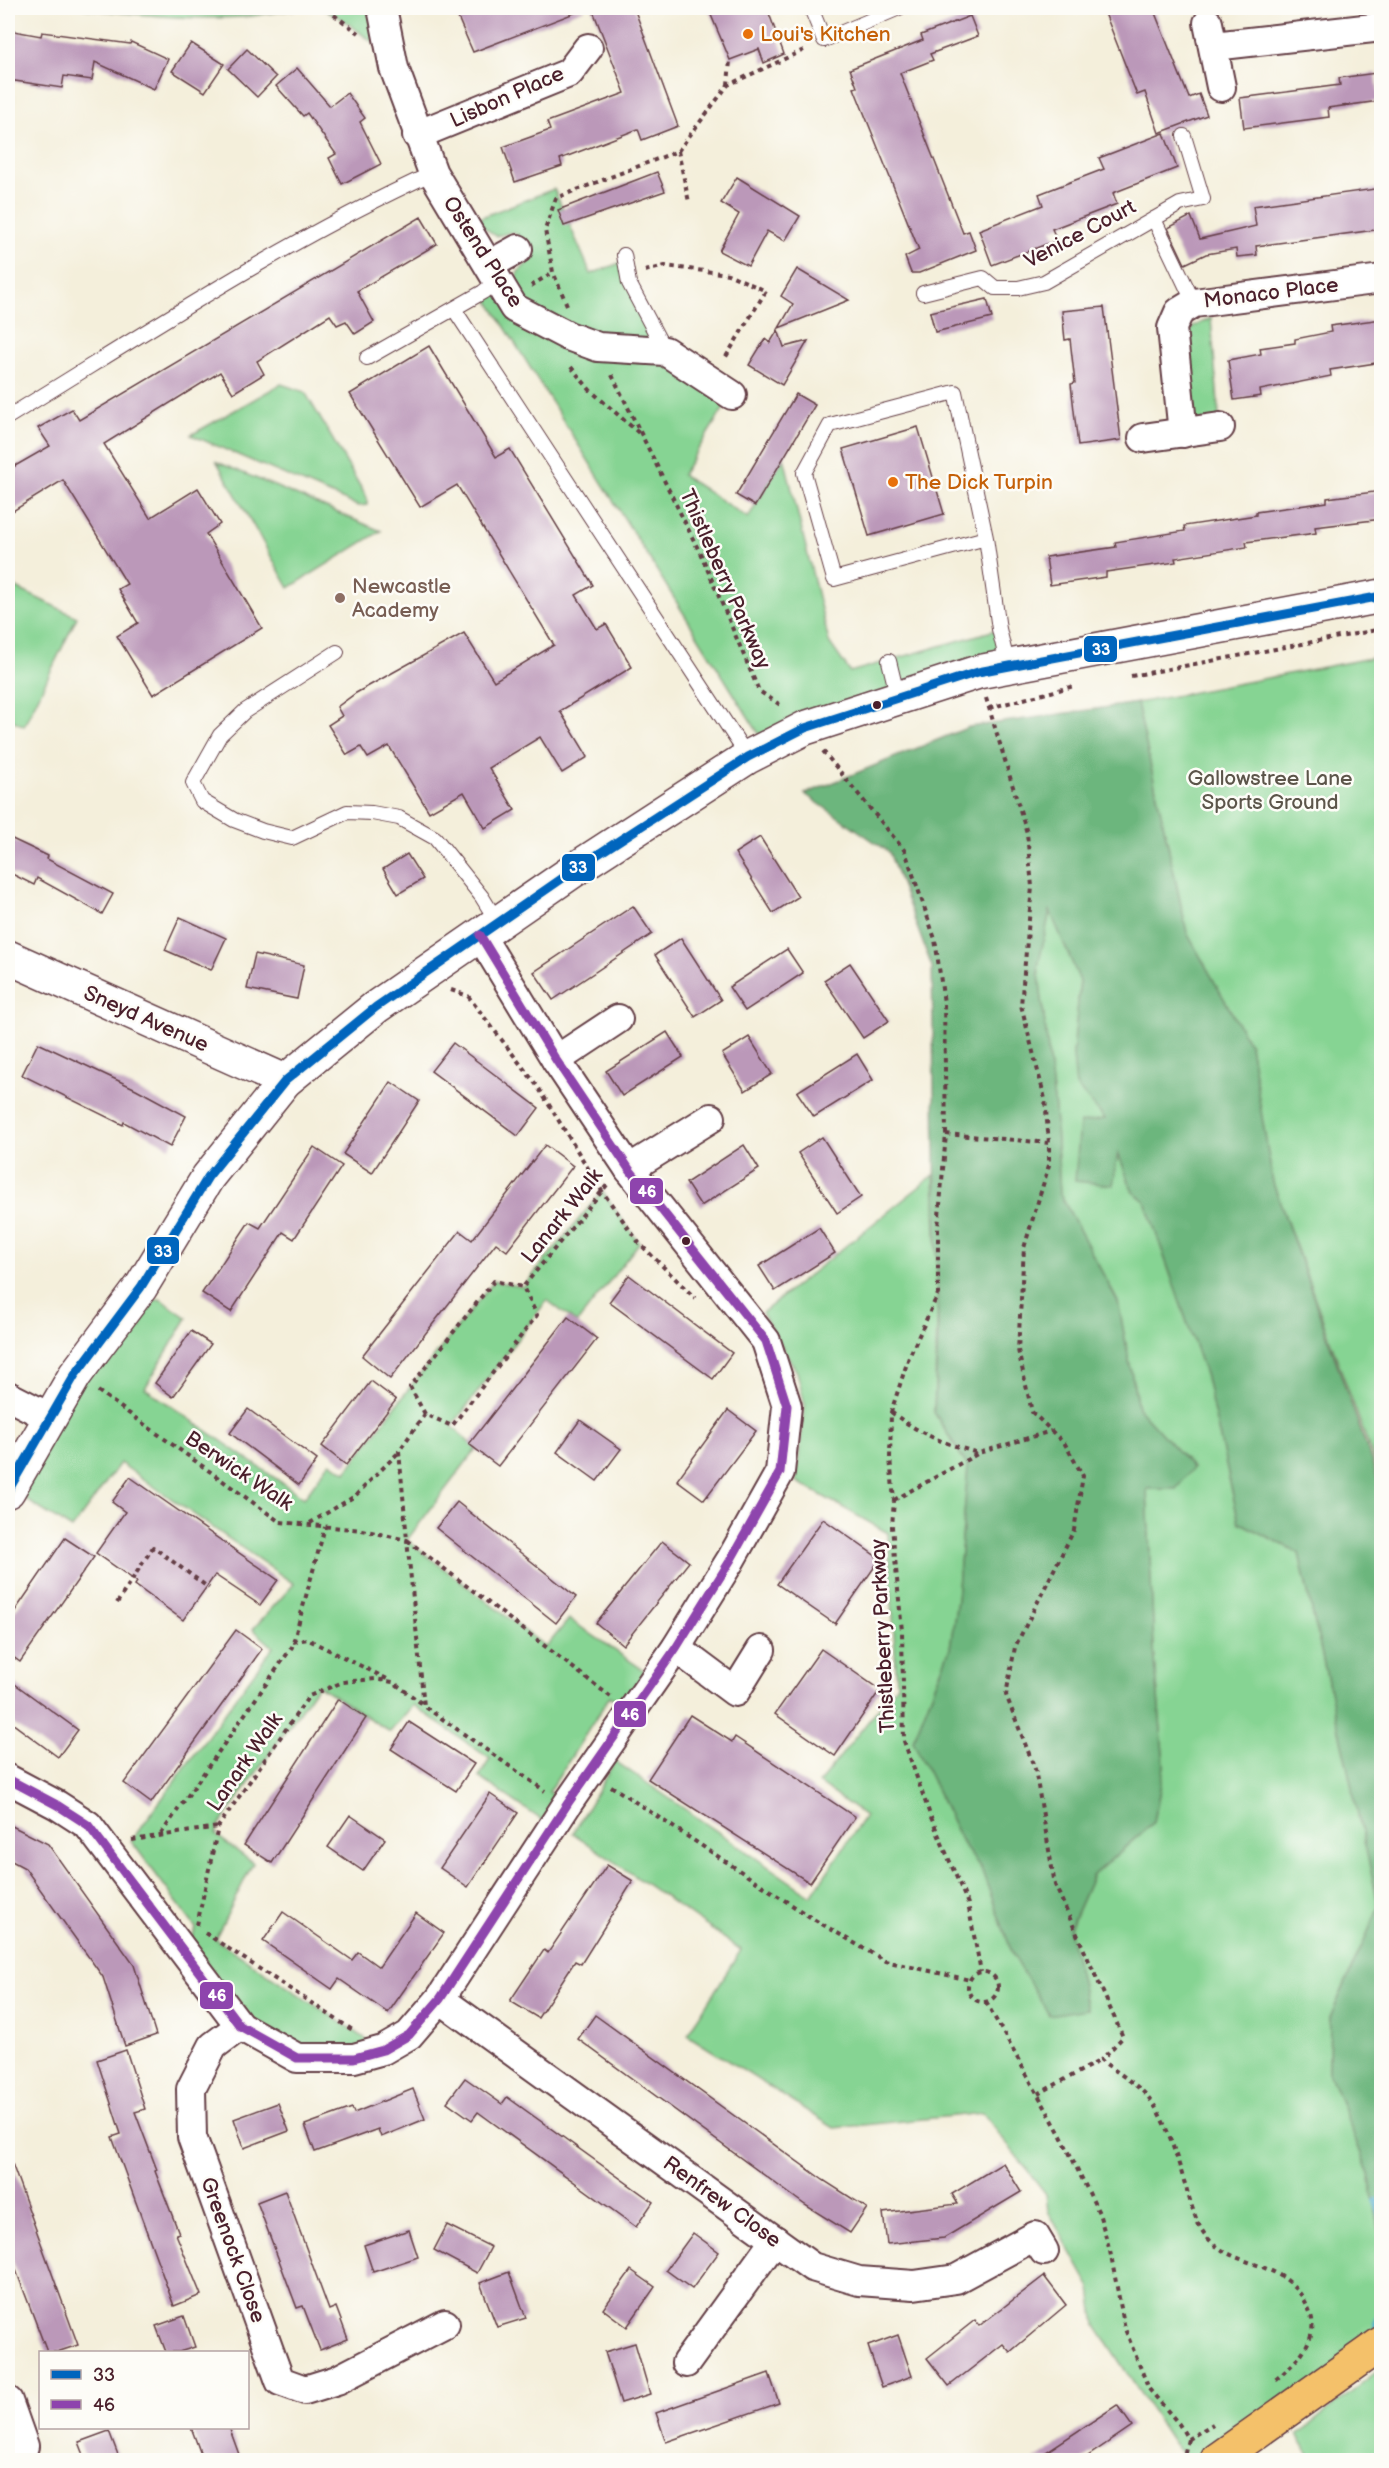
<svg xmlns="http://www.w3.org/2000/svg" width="1389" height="2468" viewBox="0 0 1389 2468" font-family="'Balsamiq Sans',sans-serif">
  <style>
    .green { fill: #86d493; stroke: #687a5f; stroke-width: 1.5 }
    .forest { fill: #6cb67d; stroke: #5b6a54; stroke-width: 1.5 }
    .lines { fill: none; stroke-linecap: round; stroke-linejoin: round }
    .stream { stroke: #4eaacc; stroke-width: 8 }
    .building { fill: #bb98b9 }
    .service-casing { stroke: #643e45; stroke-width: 16 }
    .minor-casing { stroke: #643e45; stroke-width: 32 }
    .tertiary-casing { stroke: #643e45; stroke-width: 36 }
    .primary-casing { stroke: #643e45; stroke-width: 36 }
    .path { stroke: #643e45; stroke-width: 4; stroke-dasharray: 4.5 4.5; stroke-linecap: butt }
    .service { stroke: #fff; stroke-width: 14 }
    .minor { stroke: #fff; stroke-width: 28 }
    .tertiary { stroke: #fff; stroke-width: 33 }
    .primary { stroke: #f4c16a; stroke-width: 33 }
    .bus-1-casing { stroke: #fdfcf7; stroke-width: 14 }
    .bus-2-casing { stroke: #fdfcf7; stroke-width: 14 }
    .bus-1 { stroke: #0065bd; stroke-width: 9 }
    .bus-2 { stroke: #8e44ad; stroke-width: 9 }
    .food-dot { fill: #e8710a; stroke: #fdfcf7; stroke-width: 2 }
    .education-dot { fill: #8d6e63; stroke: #fdfcf7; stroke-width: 2 }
    .bus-dot { fill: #4a1f2b; stroke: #fdfcf7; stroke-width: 2 }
    .labels { text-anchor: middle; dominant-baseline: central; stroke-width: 5; stroke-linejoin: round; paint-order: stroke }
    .food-label { font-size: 21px; fill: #c56008; stroke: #fdfcf7; text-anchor: start }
    .street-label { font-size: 21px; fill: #4a1f2b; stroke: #fdfcf7 }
    .education-label { font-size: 21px; fill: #785e54; stroke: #fdfcf7; text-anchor: start }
    .park-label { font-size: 21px; fill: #5c554a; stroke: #fdfcf7 }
    .line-badge { stroke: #fdfcf7; stroke-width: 2 }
    .badge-label { font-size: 16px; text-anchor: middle; font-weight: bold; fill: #fff }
  </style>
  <rect width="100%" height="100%" fill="#fdfcf7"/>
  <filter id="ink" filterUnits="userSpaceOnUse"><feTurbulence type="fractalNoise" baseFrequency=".0167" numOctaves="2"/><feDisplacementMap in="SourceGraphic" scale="12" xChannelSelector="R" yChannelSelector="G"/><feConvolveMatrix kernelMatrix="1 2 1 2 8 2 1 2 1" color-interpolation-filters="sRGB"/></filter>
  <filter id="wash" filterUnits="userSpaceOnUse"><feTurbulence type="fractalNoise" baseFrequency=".008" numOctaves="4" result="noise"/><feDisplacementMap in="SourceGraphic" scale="24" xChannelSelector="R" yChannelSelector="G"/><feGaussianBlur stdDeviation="1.35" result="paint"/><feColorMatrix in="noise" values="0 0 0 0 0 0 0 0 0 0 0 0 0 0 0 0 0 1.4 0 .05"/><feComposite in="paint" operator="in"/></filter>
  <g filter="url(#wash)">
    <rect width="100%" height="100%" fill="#f4efdb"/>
    <g class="green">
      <path d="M 82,8 L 382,8 L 389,42 L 375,44 C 359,33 340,14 321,9 C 303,5 263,16 243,17 C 189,20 136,15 82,8 Z"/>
      <polygon points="554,189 591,274 625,261 661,345 604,340 527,309 514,286 518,272 534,257 514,232 496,236 474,220"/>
      <polygon points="498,280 530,318 665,351 732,395 682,475 748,518 784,457 829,642 850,672 999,629 1008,666 767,747 483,292"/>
      <polygon points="1211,318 1220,427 1192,432 1186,338 1193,327"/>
      <polygon points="281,384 305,392 367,498 367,505 358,506 191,435"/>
      <polygon points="217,462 381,531 289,588"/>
      <polygon points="8,584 77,617 24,726 8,718"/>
      <polygon points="1381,656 1381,1480 1273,1183 1250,1045 1187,933 1137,703"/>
      <polygon points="1050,910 1080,981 1073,1055 1105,1120 1133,1191 1145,1201 1206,1377 1239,1522 1299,1553 1379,1907 1330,2018 1329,2072 1369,2174 1381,2239 1381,2343 1217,2460 1187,2460 1173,2443 1096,2326 1091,2288 1048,2211 1046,2194 983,2113 834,2128 687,2035 741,1950 573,1833 615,1761 811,1896 865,1816 819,1783 897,1685 888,1533 796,1481 805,1405 797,1372 762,1313 934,1175 938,1294 934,1412 968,1467 957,1600 950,1648 913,1741 964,1846 981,1868 1013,1955 1087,2009 1069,1930 1093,1875 1154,1822 1164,1766 1154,1649 1147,1489 1193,1468 1138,1408 1118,1302 1060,1194 1055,1110 1038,966"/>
      <polygon points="602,1191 639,1243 577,1323 547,1300 452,1426 476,1449 407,1540 546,1647 569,1619 655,1678 633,1710 610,1696 549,1792 568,1803 552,1827 479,1777 490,1759 413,1705 390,1732 318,1685 218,1827 216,1835 253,1863 215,1939 383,2050 297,2058 240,2026 185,1952 196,1928 131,1841 273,1647 253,1629 294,1584 120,1463 72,1529 9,1489 123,1308 160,1299 187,1318 145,1388 304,1498 330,1462 346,1472 410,1387 494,1281 523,1287"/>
      <polygon points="1381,2368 1381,2460 1313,2460 1297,2435"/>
    </g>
    <polygon class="forest" points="1137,703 1187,933 1250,1045 1273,1183 1381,1488 1381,2240 1369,2174 1329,2072 1330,2018 1379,1907 1299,1553 1239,1522 1206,1377 1145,1201 1133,1192 1118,1153 1113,1185 1075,1181 1080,1123 1105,1119 1076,1086 1073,1055 1080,981 1050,911 1038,966 1055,1110 1060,1194 1118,1302 1138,1408 1193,1468 1176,1489 1147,1489 1154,1649 1164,1766 1154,1822 1093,1875 1069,1929 1087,2009 1049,2015 1013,1955 981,1868 964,1846 913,1741 950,1648 957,1600 968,1467 934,1412 938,1335 932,967 889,852 805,794 969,727"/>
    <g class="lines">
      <g class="stream">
        <polyline points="1377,2202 1382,2215"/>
        <polyline points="1377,2325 1382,2310"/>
      </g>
    </g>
    <g id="blocks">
      <g class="building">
        <polygon points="472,8 584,8 585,9 473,52 456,13"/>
        <polygon points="592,8 634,8 678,126 642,140 638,129 560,159 562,166 515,182 503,147 550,130 547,122 625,93"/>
        <polygon points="708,8 767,8 784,54 764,63 759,49 730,60"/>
        <polygon points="1103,8 1153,8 1189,98 1199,94 1207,115 1159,133 1145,92 1137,95"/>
        <polygon points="970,16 978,36 930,54 933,60 900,73 963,233 969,231 976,250 919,273 911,273 905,257 919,250 854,88 857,87 850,69 923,40 921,35"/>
        <polygon points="8,30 41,36 42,32 130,44 131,42 168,59 154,89 95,62 92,80 64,76 62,88 22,82 8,80"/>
        <polygon points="191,43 224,64 205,92 172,71"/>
        <polygon points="247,49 276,77 257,97 228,69"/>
        <polygon points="297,68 330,106 347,93 365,118 360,122 381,164 342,184 329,158 336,154 307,113 303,116 276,86"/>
        <polygon points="1376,73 1379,101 1328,108 1329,117 1244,128 1240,98 1340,85 1339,78"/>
        <polygon points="1164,133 1177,168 1113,193 1117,204 1052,229 1057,240 992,265 979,230 1043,205 1039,194 1104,169 1099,158"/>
        <polygon points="657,172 665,191 564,226 558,210"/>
        <polygon points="737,177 800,216 785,241 767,231 748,266 719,251 739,214 721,203"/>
        <polygon points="1382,188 1382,229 1256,246 1257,255 1237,257 1236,249 1206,254 1185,264 1168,228 1191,216 1200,239 1256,226 1253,206"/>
        <polygon points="421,217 437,244 357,291 374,322 355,334 346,321 337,325 330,315 257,361 264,374 233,393 220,372 104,444 150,518 198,488 220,524 206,534 262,628 153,695 117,636 138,623 118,589 127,584 63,480 8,514 8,470 50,446 38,428 72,409 79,420"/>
        <polygon points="797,269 849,300 779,328 793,304 781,296"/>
        <polygon points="987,299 992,318 935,332 930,312"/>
        <polygon points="1104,307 1121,440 1078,446 1071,384 1075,383 1070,339 1065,340 1062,311"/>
        <polygon points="1382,319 1382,362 1330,370 1331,376 1260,390 1261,396 1234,400 1228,360 1261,354 1260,348 1295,343 1295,339 1331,332 1330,326"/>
        <polygon points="778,330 784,347 808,341 782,385 749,365 765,339 770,343"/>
        <polygon points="429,346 496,457 510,449 593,585 576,595 597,629 606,624 632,667 560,711 588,757 562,773 540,737 489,768 515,810 485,828 464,792 429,812 389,746 368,758 361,747 347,755 328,725 342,716 337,707 356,693 464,633 494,681 554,645 457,485 420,507 350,394"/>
        <polygon points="796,394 815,405 755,506 736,495"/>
        <polygon points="918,427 944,514 869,536 843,449"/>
        <polygon points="1382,491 1382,519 1315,527 1316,533 1246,542 1247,547 1175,558 1176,562 1106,572 1106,577 1050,585 1046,557 1116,547 1115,542 1185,531 1184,526 1256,515 1256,512 1327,502 1327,498"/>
        <polygon points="8,837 48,856 47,859 113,894 102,914 37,878 34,885 8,872"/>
        <polygon points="760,837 798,897 773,913 735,853"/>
        <polygon points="407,854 423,879 398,894 383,869"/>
        <polygon points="633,906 652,934 553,1000 534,972"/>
        <polygon points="180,917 226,938 211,970 165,950"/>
        <polygon points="681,938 721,1000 695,1017 655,955"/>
        <polygon points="787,949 803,973 745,1011 729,987"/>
        <polygon points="255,954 304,965 297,999 247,989"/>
        <polygon points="850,963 889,1021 863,1038 824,980"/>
        <polygon points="667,1032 683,1057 622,1096 606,1071"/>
        <polygon points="749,1037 772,1074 745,1091 722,1054"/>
        <polygon points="38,1043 136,1089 186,1116 170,1147 124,1122 123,1125 22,1075"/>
        <polygon points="453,1043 539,1108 518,1136 431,1071"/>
        <polygon points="857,1054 873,1080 814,1117 797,1092"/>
        <polygon points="391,1082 419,1101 372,1173 343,1154"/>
        <polygon points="822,1137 861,1197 837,1213 798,1153"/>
        <polygon points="545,1145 573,1166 507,1251 496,1243 390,1379 362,1356 460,1231 472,1240"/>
        <polygon points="744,1145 759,1169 701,1206 686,1183"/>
        <polygon points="314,1147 342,1166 294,1239 283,1232 231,1312 202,1293 249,1222 260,1228"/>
        <polygon points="819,1228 835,1253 775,1291 759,1266"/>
        <polygon points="629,1275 732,1353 713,1379 609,1302"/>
        <polygon points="568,1317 597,1339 498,1466 469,1444"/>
        <polygon points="191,1331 211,1344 173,1397 155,1383"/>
        <polygon points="371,1381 396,1400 346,1465 322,1446"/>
        <polygon points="248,1409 317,1460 299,1485 230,1433"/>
        <polygon points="728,1410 756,1431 704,1500 677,1480"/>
        <polygon points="580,1420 621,1449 597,1481 557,1452"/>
        <polygon points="130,1477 278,1580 260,1605 215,1575 183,1620 135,1585 137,1582 96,1553 125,1512 112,1502"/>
        <polygon points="457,1502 576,1597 556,1623 436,1528"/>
        <polygon points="823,1519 880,1559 835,1624 777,1584"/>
        <polygon points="65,1538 94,1557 20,1662 8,1653 8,1621"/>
        <polygon points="662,1541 689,1562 623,1645 596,1623"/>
        <polygon points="236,1630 262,1649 151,1803 124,1783"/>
        <polygon points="821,1649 880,1690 835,1756 775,1714"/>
        <polygon points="8,1679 78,1730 58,1757 8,1720"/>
        <polygon points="338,1699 366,1718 272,1863 244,1845"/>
        <polygon points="690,1715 732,1742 735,1737 855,1817 810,1883 648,1779"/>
        <polygon points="409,1722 474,1764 456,1791 391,1749"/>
        <polygon points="490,1794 518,1813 468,1887 440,1868"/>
        <polygon points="350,1815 385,1839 363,1871 328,1847"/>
        <polygon points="8,1824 48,1844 134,1965 156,2035 125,2046 103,1977 25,1868 8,1859"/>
        <polygon points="607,1865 633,1881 581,1964 575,1961 538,2018 510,2001 544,1950 548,1953"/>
        <polygon points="283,1912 352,1960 358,1952 379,1967 416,1913 444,1933 388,2013 339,1979 332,1989 263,1941"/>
        <polygon points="595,2015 823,2180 867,2208 850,2233 805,2205 578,2039"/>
        <polygon points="126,2050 145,2109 135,2112 157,2170 155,2171 179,2233 176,2234 201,2295 174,2306 112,2137 121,2134 97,2060"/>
        <polygon points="465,2078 502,2104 507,2097 653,2202 636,2227 478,2112 472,2120 447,2102"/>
        <polygon points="413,2089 425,2119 381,2137 378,2129 315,2152 305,2125 352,2108 354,2113"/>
        <polygon points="278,2103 289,2131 244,2148 234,2119"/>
        <polygon points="10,2158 78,2345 57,2352 47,2352 8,2249 8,2159"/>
        <polygon points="1003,2163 1021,2192 944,2238 887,2244 883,2213 958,2204 952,2194"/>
        <polygon points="285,2191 329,2310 336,2307 348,2339 320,2350 303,2306 297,2308 257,2202"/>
        <polygon points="447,2225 491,2247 477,2273 434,2250"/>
        <polygon points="409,2230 418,2257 373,2272 364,2245"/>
        <polygon points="693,2233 719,2252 692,2289 666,2270"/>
        <polygon points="631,2270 655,2287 627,2327 603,2309"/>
        <polygon points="509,2272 526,2318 497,2327 480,2283"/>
        <polygon points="1044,2276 1066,2305 1010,2352 1003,2344 949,2386 927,2358 975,2320 979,2326"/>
        <polygon points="184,2316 195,2347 179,2352 166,2352 156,2326"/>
        <polygon points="898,2335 912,2376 882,2387 868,2346"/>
        <polygon points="635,2343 650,2394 621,2403 605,2352"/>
        <polygon points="769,2373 779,2403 666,2442 656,2413"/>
        <polygon points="1117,2405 1132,2426 1082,2460 1034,2460"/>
        <polygon points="191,2427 229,2427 241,2460 203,2460"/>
        <polygon points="109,2431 120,2460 86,2460 79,2442"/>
      </g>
    </g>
  </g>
  <g filter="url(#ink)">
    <use href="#blocks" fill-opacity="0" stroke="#643e45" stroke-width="1.5"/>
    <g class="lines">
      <defs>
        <g id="service">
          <polyline points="811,8 824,40 899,8"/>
          <polyline points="1154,219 1194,303"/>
          <polyline points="624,255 629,283 665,351"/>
          <polyline points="923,293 983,278 995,288 1018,288 1044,282 1180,204 1203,199 1184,136"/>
          <polyline points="454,309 748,757"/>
          <polyline points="367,358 483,292 498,280"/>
          <path d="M 8,417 C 147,332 284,241 433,173"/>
          <polyline points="986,538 834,579 804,473 830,425 955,392 986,538 999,629 1008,666"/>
          <polyline points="337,652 245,711 220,735 193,783 202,801 234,820 263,831 292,838 347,812 372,813 399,818 435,838 482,897 498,923"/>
          <polyline points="889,661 898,698"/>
        </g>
        <g id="minor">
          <polyline points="382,8 394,68 433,173 514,308 568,336 598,347 665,351 732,395"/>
          <polyline points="1208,23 1221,87"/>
          <polyline points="1214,46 1382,27"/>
          <polyline points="417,135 569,73 588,48"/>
          <polyline points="489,265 518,249"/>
          <polyline points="1183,433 1172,328 1179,312 1194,303 1382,279"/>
          <polyline points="1143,438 1220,427"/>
          <polyline points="556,1060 618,1019"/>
          <polyline points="629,1169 711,1118"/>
          <polyline points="8,1396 49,1417"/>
          <polyline points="676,1648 735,1692 761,1650"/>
          <polyline points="8,1779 57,1805 88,1825 240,2026 297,2058 354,2058 383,2050 409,2035 440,1999 568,1803 676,1648 730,1561 780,1472 787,1406 766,1341 629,1169 556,1060 480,935"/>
          <polyline points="440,1999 812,2267 859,2281 914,2285 956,2279 1035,2236 1044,2251"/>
          <polyline points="240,2026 213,2046 191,2089 192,2137 280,2381 305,2390 337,2380 445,2324"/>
          <polyline points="686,2363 775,2240"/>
          <polyline points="8,2401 24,2446 19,2460"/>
        </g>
        <g id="tertiary">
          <polyline points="8,957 285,1081"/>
          <polyline points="8,1491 75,1375 141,1287 208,1177 285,1081 376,1007 586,862 748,757 805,728 978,672 1382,596"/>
        </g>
        <polyline id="primary" points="1217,2460 1382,2343"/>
      </defs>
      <use href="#service" class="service-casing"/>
      <use href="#minor" class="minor-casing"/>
      <use href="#tertiary" class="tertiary-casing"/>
      <use href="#primary" class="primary-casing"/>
      <g class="path">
        <polyline points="329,8 330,12 359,33"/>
        <polyline points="728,85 730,60"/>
        <polyline points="678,151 689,202"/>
        <polyline points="645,271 665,266 728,274 766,291 724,360"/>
        <polyline points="531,286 553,272"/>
        <polyline points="567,305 553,272 545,230 556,198 678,151 728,85 806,49"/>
        <polyline points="571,367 590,390 641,435"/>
        <polyline points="612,375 703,559 759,691 782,706"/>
        <polyline points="1131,676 1382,629"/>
        <path d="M 986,698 L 1027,833 L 1032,887 L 1021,1005 L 1045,1099 L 1049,1143 L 1049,1165 L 1024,1248 L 1018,1350 L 1032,1412 L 1065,1444 L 1083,1476 L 1074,1530 L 1015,1647 L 1006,1695 L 1035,1769 L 1055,1885 L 1123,2037 L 1101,2060 C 1116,2072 1136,2083 1148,2097 C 1164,2115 1177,2157 1184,2181 C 1190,2198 1194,2221 1206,2236 C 1235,2272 1291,2256 1311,2315 C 1319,2340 1293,2366 1275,2380"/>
        <polyline points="989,708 1074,686"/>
        <polyline points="823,751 905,851 935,939 944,1003 946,1134 938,1228 938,1294 909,1357 891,1412 890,1458 894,1500 892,1527 902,1631 904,1741 930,1815 968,1904 981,1972"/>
        <polyline points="451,990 468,996 538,1087 602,1191 639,1243 695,1298"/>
        <polyline points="946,1134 1049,1143"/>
        <polyline points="607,1185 523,1287 537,1315 452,1426 425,1414 399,1451 407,1540 611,1697"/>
        <polyline points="98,1391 280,1522 362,1530 407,1540 424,1706 545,1791"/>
        <path d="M 891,1412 C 923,1436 941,1442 978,1453"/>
        <polyline points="425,1414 410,1387 494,1281 523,1287"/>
        <polyline points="894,1500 979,1453 1051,1431"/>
        <polyline points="310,1523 355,1496 399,1452"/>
        <polyline points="117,1603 153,1547 209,1588"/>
        <polyline points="293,1642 307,1639 387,1679"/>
        <polyline points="611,1786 810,1917 885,1961 970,1980"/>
        <polyline points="161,1834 292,1647 325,1527"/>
        <polyline points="132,1840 218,1827"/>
        <polyline points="197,1925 218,1827 309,1696 343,1682 375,1679 393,1682 424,1705"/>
        <polyline points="205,1933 354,2031"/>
        <circle cx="983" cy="1987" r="15"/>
        <polyline points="986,2002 1060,2134 1099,2213 1110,2251 1125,2329 1149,2389 1179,2424 1188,2439 1213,2424"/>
        <polyline points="1038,2094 1101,2060"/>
        <polyline points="1188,2460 1184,2456 1188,2439"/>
      </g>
      <use href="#service" class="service"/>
      <use href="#minor" class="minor"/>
      <use href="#tertiary" class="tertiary"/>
      <use href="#primary" class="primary"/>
      <defs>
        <polyline id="bus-1" points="8,1491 75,1375 141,1287 208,1177 285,1081 376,1007 586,862 748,757 805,728 978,672 1382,596"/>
        <polyline id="bus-2" points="8,1779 57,1805 88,1825 240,2026 297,2058 354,2058 383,2050 409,2035 440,1999 568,1803 676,1648 730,1561 780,1472 787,1406 766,1341 629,1169 556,1060 480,935"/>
      </defs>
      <use href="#bus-1" class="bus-1-casing"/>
      <use href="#bus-2" class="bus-2-casing"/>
      <use href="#bus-1" class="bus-1"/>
      <use href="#bus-2" class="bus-2"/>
    </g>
  </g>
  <g class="food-dot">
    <circle cx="748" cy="34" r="6"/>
    <circle cx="893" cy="482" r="6"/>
  </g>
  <circle class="education-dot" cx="340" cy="598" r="6"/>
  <g class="bus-dot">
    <circle cx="877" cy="705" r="5"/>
    <circle cx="686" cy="1241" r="5"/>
  </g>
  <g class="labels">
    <g class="food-label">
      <text x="760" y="34">Loui's Kitchen</text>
      <text x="905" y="482">The Dick Turpin</text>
    </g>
    <g class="street-label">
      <text transform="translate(507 97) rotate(-24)">Lisbon Place</text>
      <text transform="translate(1080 234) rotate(-28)">Venice Court</text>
      <text transform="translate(483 252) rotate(57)">Ostend Place</text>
      <text transform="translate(1271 293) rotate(-7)">Monaco Place</text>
      <text transform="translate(725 579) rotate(66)">Thistleberry Parkway</text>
      <text transform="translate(146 1019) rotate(24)">Sneyd Avenue</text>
      <text transform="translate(562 1216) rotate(-51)">Lanark Walk</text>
      <text transform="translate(239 1471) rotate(34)">Berwick Walk</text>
      <text transform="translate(883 1636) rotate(-93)">Thistleberry Parkway</text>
      <text transform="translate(245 1762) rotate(-55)">Lanark Walk</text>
      <text transform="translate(722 2202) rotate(36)">Renfrew Close</text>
      <text transform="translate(233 2250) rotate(70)">Greenock Close</text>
    </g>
    <g class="education-label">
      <text x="352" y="586">Newcastle<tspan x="352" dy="24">Academy</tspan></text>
    </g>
    <g class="park-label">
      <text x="1270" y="778">Gallowstree Lane<tspan x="1270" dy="24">Sports Ground</tspan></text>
    </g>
  </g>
  <g class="line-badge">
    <rect x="1083" y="635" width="35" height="28" rx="6" fill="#0065bd"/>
    <rect x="561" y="853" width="35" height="29" rx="6" fill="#0065bd"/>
    <rect x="629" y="1177" width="35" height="28" rx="6" fill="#8e44ad"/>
    <rect x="146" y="1236" width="34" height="29" rx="6" fill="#0065bd"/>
    <rect x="613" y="1700" width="34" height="28" rx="6" fill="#8e44ad"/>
    <rect x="199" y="1981" width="35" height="29" rx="6" fill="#8e44ad"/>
  </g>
  <g class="badge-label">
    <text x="1101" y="655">33</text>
    <text x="578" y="873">33</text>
    <text x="647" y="1197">46</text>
    <text x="163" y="1257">33</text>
    <text x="630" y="1720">46</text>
    <text x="217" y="2001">46</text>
  </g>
  <rect width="1389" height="2468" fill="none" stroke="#fdfcf7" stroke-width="30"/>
  <rect x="39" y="2351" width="210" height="78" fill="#fdfcf7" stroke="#b5a4a5" stroke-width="1.5"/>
  <rect x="51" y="2370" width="30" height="9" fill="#0065bd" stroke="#b5a4a5" stroke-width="1.5"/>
  <text x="93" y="2381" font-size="18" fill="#4a1f2b">33</text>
  <rect x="51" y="2400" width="30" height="9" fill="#8e44ad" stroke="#b5a4a5" stroke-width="1.5"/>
  <text x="93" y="2411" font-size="18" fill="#4a1f2b">46</text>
</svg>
